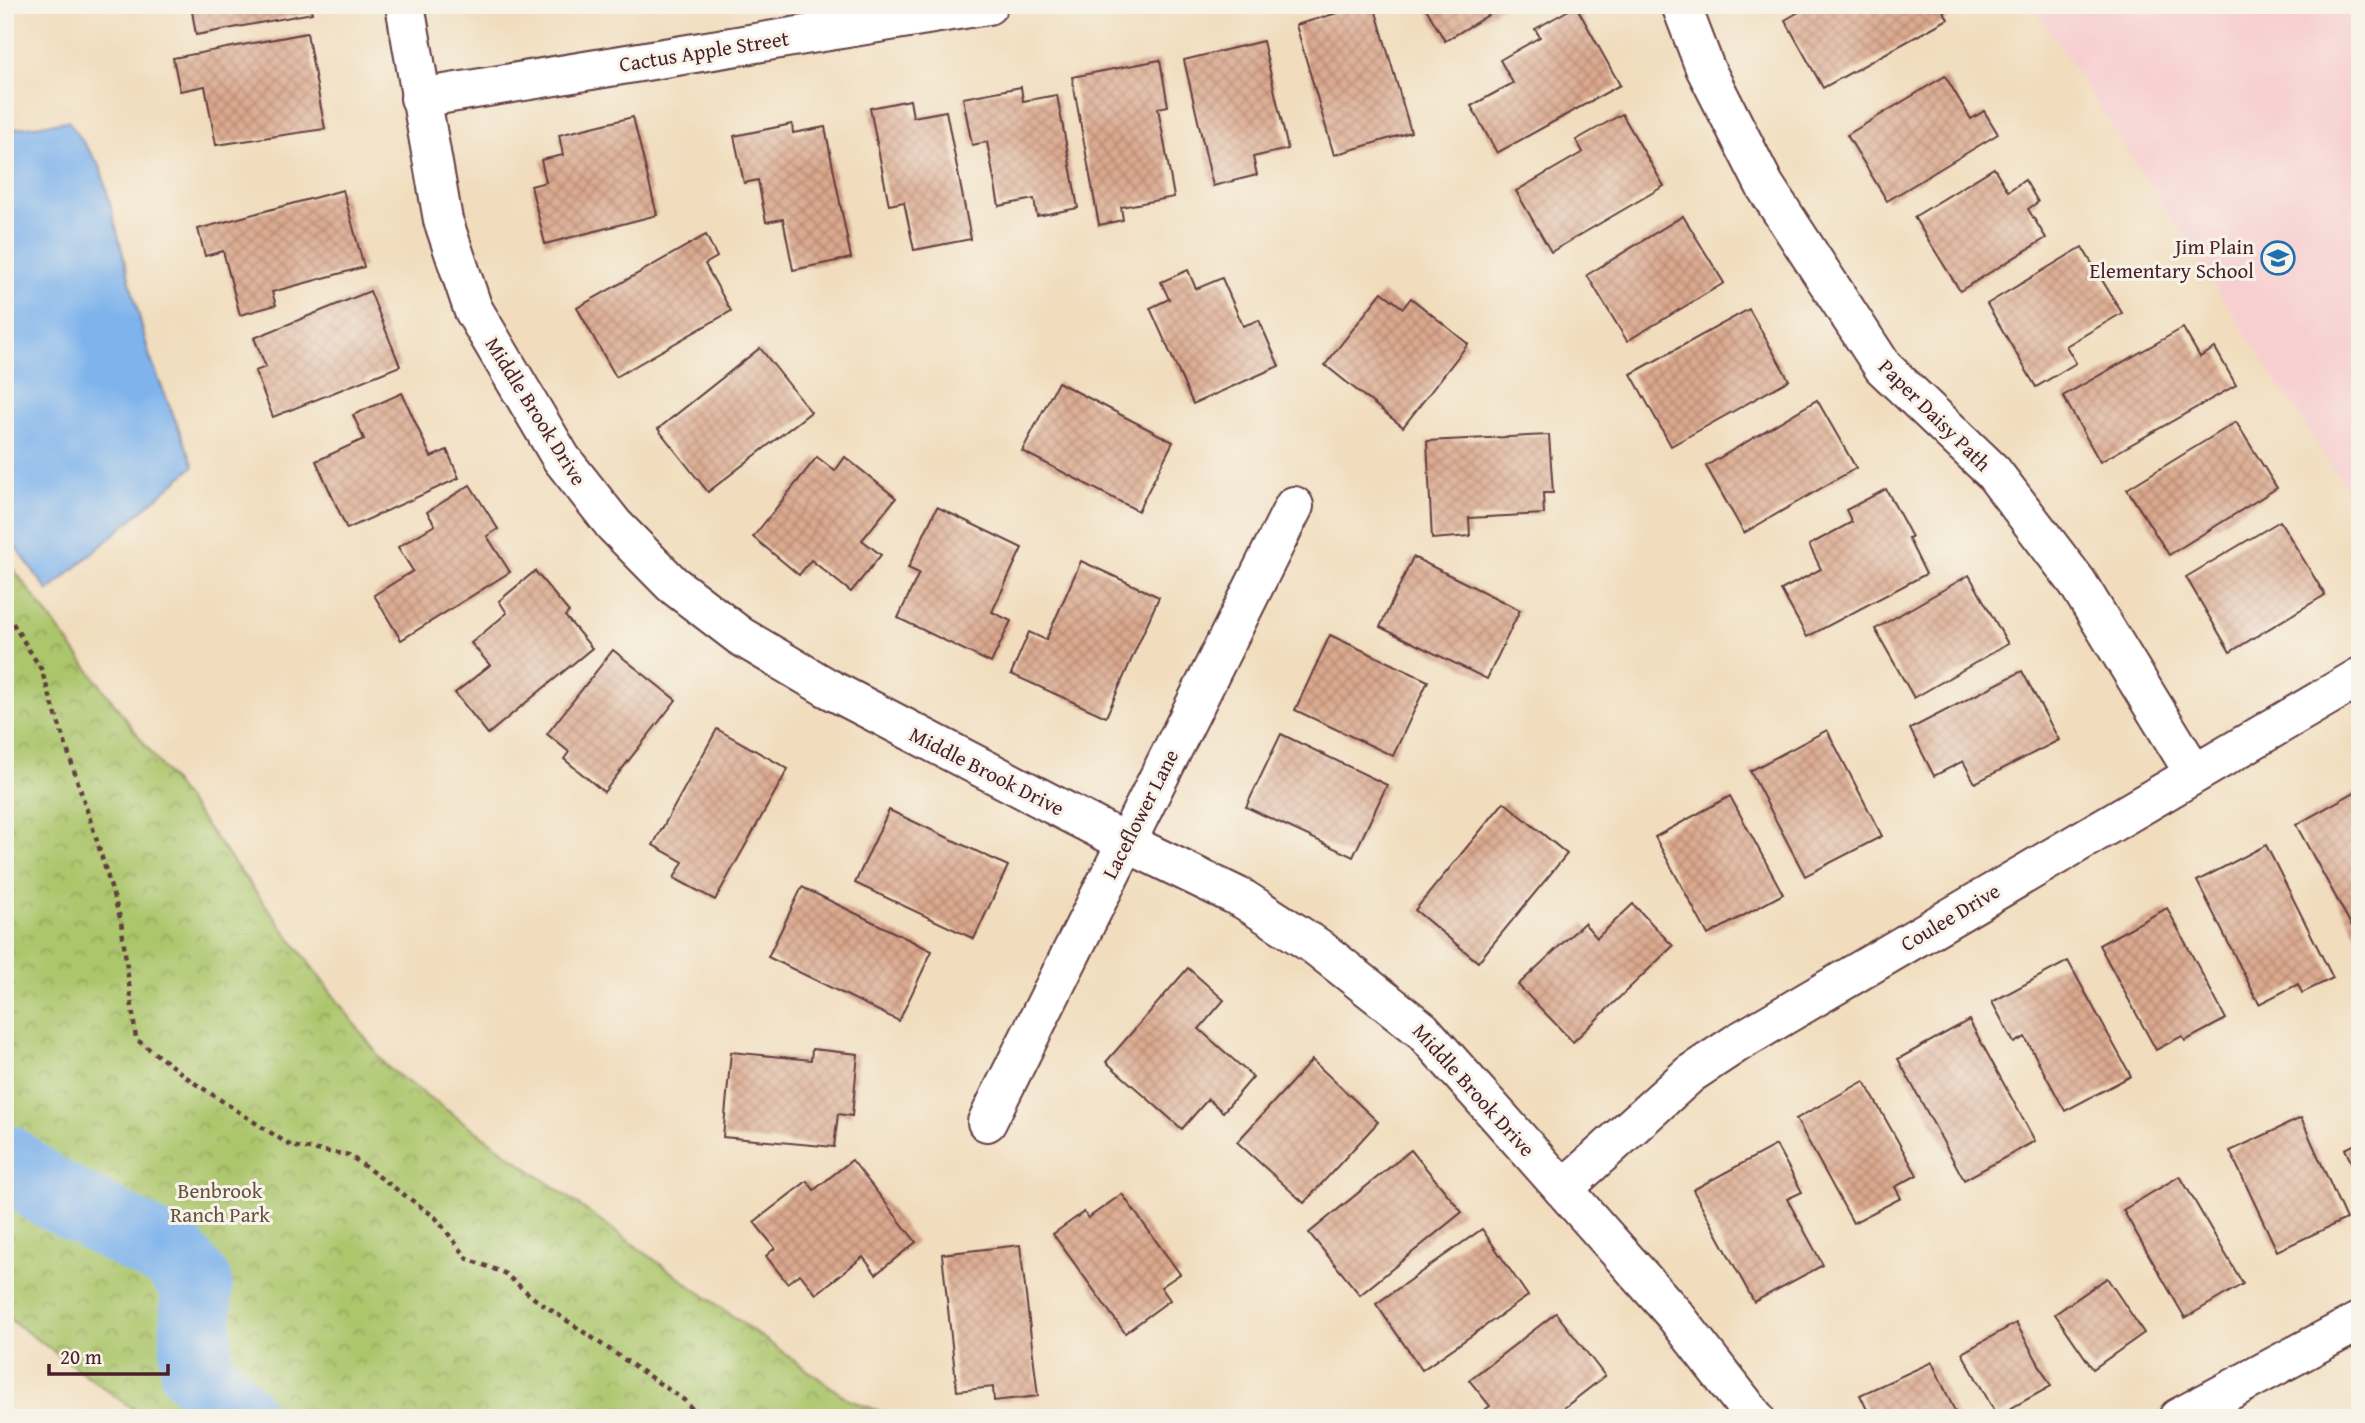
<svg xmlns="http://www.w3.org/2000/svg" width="2365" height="1423" viewBox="0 0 2365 1423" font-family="'Gentium Book Plus',serif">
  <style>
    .built { fill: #f7cfd1 }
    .park { fill: url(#park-crowns); stroke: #7b724c; stroke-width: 2 }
    .water { fill: #7eb3ec; stroke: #64698c; stroke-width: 2 }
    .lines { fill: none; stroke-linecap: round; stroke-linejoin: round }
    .river { stroke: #7eb3ec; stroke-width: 72 }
    .building { fill: url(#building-cross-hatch) }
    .minor-casing { stroke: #633c41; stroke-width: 42 }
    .path { stroke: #633c41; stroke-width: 4.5; stroke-dasharray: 5 5; stroke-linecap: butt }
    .minor { stroke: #fff; stroke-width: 38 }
    .labels { text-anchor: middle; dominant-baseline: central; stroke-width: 6; stroke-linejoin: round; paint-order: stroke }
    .street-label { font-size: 21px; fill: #4a1f2b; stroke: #f7f3e8 }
    .poi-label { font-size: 21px; fill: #4a1f2b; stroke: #f7f3e8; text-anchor: end }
    .park-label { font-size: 21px; fill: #67513e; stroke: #f7f3e8 }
  </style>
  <defs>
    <pattern id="park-crowns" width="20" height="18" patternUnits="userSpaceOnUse" patternTransform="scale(1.75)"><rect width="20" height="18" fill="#acc66c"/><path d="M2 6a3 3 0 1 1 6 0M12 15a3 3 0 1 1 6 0" fill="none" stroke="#8ea059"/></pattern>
    <pattern id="building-cross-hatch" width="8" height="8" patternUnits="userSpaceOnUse" patternTransform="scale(1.75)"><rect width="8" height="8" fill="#dba98e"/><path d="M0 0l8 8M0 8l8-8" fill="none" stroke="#b48974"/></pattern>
  </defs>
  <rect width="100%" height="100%" fill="#f7f3e8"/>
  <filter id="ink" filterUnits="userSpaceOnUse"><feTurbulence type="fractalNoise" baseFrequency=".0143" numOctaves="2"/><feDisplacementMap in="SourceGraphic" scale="14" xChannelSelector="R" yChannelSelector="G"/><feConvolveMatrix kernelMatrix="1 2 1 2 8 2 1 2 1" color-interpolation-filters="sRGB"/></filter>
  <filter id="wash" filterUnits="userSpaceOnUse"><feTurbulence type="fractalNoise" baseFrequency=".00686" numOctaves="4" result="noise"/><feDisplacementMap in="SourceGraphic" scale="28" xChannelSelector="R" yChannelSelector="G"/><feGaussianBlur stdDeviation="1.57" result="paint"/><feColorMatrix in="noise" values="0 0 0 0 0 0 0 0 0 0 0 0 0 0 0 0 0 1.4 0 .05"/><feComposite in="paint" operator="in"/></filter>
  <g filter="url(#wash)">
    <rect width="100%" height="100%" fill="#f1ddbd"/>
    <polygon class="built" points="2033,5 2360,5 2360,510"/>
    <polygon class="park" points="5,558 387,1067 849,1400 899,1418 145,1418 5,1316"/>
    <polygon class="water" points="68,121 100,166 150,358 194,466 48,591 5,532 5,130"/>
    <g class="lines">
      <polyline class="river" points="5,1160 47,1191 174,1257 196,1284 196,1371 241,1418"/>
    </g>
    <g id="blocks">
      <g class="building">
        <polygon points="191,5 310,5 312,13 196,35"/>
        <polygon points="1365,5 1374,5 1411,132 1334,155 1296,25"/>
        <polygon points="1424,5 1505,5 1445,41"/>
        <polygon points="1811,5 1940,5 1948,19 1823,88 1785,20"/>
        <polygon points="1576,6 1620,85 1497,153 1471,106 1513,83 1500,60 1540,37 1535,29"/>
        <polygon points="307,33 325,129 216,145 205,86 180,91 173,58"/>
        <polygon points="1263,41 1288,149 1253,157 1257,175 1213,186 1184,60"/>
        <polygon points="1160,60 1168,106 1158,108 1174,197 1121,207 1123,220 1099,225 1072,77"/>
        <polygon points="1945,76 1971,119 1984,111 1998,134 1887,201 1847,135"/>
        <polygon points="1021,87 1023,101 1057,95 1078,208 1037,216 1034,199 999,206 987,142 972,145 963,98"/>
        <polygon points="910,100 913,117 946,111 971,239 914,250 904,202 889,205 870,108"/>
        <polygon points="1622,114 1664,186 1551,252 1516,191 1583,152 1576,140"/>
        <polygon points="633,117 657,215 545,244 531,186 546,182 541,160 563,155 559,135"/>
        <polygon points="792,124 793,133 825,127 851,258 793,270 783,219 766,222 758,180 744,183 734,136"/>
        <polygon points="1994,168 2008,191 2025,180 2038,202 2028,209 2046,238 1960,291 1914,217"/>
        <polygon points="343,190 364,267 272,292 276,305 240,315 223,251 205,256 198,229"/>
        <polygon points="1683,216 1724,283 1627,341 1587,275"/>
        <polygon points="706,235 717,257 705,264 731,311 616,377 577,308"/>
        <polygon points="2082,247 2122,313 2066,346 2076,363 2036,387 1987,304"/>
        <polygon points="1188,270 1196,289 1222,278 1243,326 1259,320 1279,366 1193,404 1150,308 1169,299 1161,282"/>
        <polygon points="370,291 400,366 273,417 255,371 266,367 254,338"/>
        <polygon points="1382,292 1403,308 1411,298 1468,344 1403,427 1325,365"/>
        <polygon points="1749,309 1789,380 1671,446 1631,374"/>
        <polygon points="2183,328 2200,357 2215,348 2236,385 2100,462 2063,396"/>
        <polygon points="760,348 811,412 708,492 658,429"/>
        <polygon points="1058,382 1173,442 1138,511 1022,451"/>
        <polygon points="402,393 431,457 447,450 459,478 347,529 316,461 364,439 353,415"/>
        <polygon points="1817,400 1856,468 1744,533 1706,466"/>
        <polygon points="2236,422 2277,488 2169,555 2127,489"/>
        <polygon points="1549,435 1553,493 1543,493 1544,514 1469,518 1470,536 1432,539 1427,441"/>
        <polygon points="817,457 835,471 845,457 896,498 862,540 881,555 851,592 811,560 799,575 753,537"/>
        <polygon points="470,485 498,529 487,536 510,572 401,640 374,595 413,571 398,547 435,525 427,512"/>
        <polygon points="1886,489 1912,537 1908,538 1926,574 1807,637 1781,590 1821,569 1809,545 1852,522 1846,510"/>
        <polygon points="937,507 1022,548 992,612 1011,621 991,663 898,618 919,573 908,568"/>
        <polygon points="2280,521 2325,595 2230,652 2186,577"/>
        <polygon points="1413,557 1520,610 1487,679 1380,627"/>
        <polygon points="1081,561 1159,597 1106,717 1011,674 1029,632 1046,640"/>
        <polygon points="535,571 569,612 565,616 592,648 488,734 455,693 490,665 471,643 507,613 499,601"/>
        <polygon points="1969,575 2008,644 1914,698 1875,629"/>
        <polygon points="1330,635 1428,681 1393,756 1295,710"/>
        <polygon points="613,650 676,700 604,792 564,759 569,752 547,734"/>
        <polygon points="2022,671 2059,740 1975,783 1963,761 1934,776 1910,729"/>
        <polygon points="717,729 788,769 715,900 674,878 683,862 653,845"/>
        <polygon points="1827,730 1882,836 1805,876 1750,771"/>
        <polygon points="1281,734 1387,785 1353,857 1246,807"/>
        <polygon points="2360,789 2360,941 2296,825"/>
        <polygon points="1730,796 1783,894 1708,935 1655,837"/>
        <polygon points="1504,802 1567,854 1478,962 1415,910"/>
        <polygon points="889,810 1008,866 974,939 855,883"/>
        <polygon points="2266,845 2333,978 2302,993 2298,984 2259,1004 2197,881"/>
        <polygon points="802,887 932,951 899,1021 768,957"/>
        <polygon points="1633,904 1673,946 1573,1042 1518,985 1584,923 1597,938"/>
        <polygon points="2167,908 2226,1019 2185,1041 2182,1036 2156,1050 2099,945"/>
        <polygon points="2068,961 2131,1076 2065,1111 2025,1037 2014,1043 1992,1002"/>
        <polygon points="1188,968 1224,1000 1199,1029 1253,1077 1223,1112 1208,1099 1182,1129 1106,1062"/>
        <polygon points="1969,1020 2035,1141 1964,1180 1898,1059"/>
        <polygon points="812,1049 858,1054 852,1116 838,1114 834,1147 723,1137 731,1052 811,1060"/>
        <polygon points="1312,1060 1378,1122 1304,1203 1237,1142"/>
        <polygon points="1864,1081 1917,1175 1895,1187 1901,1198 1853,1223 1796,1119"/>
        <polygon points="2301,1118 2346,1219 2277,1251 2230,1151"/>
        <polygon points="2360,1142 2360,1181 2345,1149"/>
        <polygon points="1776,1145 1802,1192 1787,1199 1823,1265 1754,1302 1693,1190"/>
        <polygon points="1411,1150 1462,1212 1360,1295 1309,1233"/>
        <polygon points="852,1160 916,1242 876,1274 863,1257 816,1294 800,1274 787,1283 766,1256 775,1248 754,1222 807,1181 814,1190"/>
        <polygon points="2180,1176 2243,1284 2185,1318 2123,1210"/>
        <polygon points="1122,1194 1180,1274 1161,1287 1170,1300 1125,1333 1053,1234 1084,1212 1088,1218"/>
        <polygon points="1482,1229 1528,1296 1422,1370 1376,1304"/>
        <polygon points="1020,1245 1038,1396 994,1401 993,1387 957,1391 942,1254"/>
        <polygon points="2107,1278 2144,1333 2093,1369 2055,1314"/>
        <polygon points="1556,1313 1605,1376 1551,1418 1487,1418 1482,1412 1490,1406 1469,1380"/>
        <polygon points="2016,1323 2051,1386 1997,1416 1962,1353"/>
        <polygon points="1932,1362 1958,1418 1871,1418 1860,1395"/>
      </g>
    </g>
  </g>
  <g filter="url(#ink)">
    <use href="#blocks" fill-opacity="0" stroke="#633c41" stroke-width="2"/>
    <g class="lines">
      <defs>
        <g id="minor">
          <polyline points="405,5 443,220 473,309 561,458 614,525 672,584 740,636 826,687 1125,842 1243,899 1317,947 1422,1030 1674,1314 1755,1418"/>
          <polyline points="1681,5 1705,68 1765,186 1883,367 1993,472 2077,582 2194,773"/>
          <polyline points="420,98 988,5"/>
          <polyline points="987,1122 1294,506"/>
          <polyline points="1563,1189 1690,1074 1737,1043 2360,677"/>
          <polyline points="2178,1418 2360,1321"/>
        </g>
      </defs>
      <use href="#minor" class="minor-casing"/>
      <polyline class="path" points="5,617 12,622 41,669 97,841 121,921 136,1039 193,1082 291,1146 349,1155 435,1217 468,1259 504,1273 535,1299 684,1400 700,1418"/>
      <use href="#minor" class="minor"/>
    </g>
  </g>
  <defs>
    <symbol id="school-ring" viewBox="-11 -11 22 22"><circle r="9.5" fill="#f7f3e8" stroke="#1f6fb2" stroke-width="1.5"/><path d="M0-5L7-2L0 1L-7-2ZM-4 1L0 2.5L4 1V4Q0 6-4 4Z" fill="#1f6fb2"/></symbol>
  </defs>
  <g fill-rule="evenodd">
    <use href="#school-ring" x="2259" y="239" width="38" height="38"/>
  </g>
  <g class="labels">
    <g class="street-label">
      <text transform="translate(704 51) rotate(-9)">Cactus Apple Street</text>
      <text transform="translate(536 411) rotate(58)">Middle Brook Drive</text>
      <text transform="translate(1935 415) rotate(45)">Paper Daisy Path</text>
      <text transform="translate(987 771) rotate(27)">Middle Brook Drive</text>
      <text transform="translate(1140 814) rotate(-63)">Laceflower Lane</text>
      <text transform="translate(1950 917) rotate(-31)">Coulee Drive</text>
      <text transform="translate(1474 1090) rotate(48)">Middle Brook Drive</text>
    </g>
    <g class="poi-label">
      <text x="2254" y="246">Jim Plain<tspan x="2254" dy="24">Elementary School</tspan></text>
    </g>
    <g class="park-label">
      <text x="220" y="1190">Benbrook<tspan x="220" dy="24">Ranch Park</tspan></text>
    </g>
  </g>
  <rect width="2365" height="1423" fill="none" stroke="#f7f3e8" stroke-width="28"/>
  <path d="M49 1364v10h119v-10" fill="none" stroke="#4a1f2b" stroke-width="3.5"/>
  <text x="60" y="1364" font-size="21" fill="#4a1f2b" stroke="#f7f3e8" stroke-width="5" paint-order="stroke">20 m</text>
</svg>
